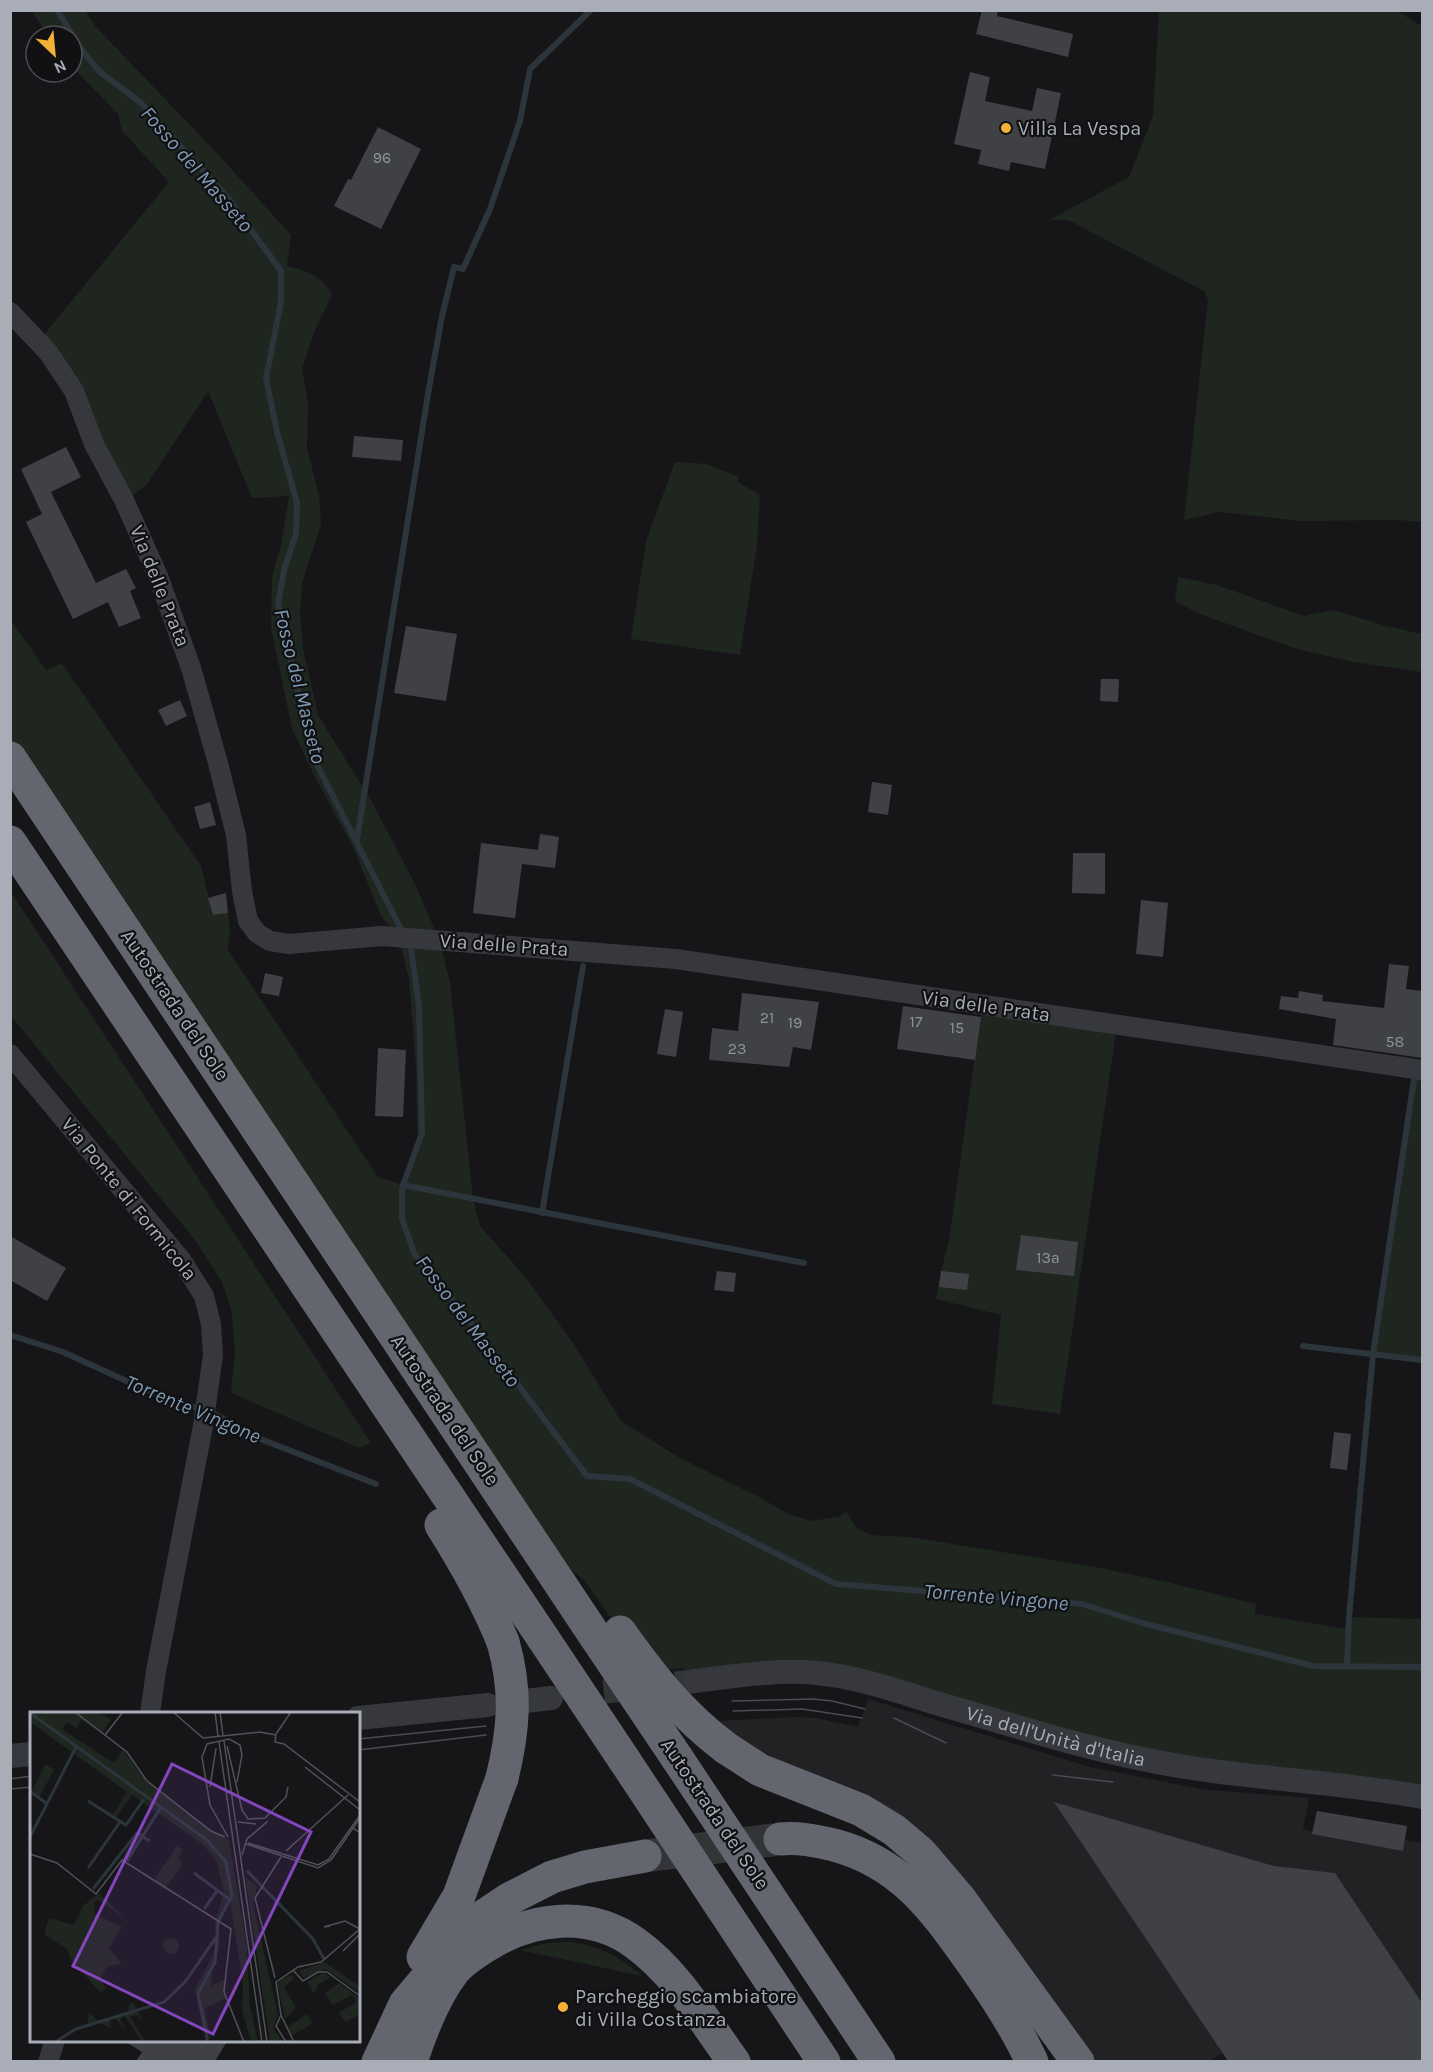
<svg xmlns="http://www.w3.org/2000/svg" width="1433" height="2072" viewBox="0 0 1433 2072" font-family="Karla,sans-serif">
  <style>
    .built { fill: #222225 }
    .green { fill: #1e261f }
    .lines { fill: none; stroke-linecap: round; stroke-linejoin: round }
    .stream { stroke: #2c353c; stroke-width: 6 }
    .building { fill: #404145 }
    .tertiary-tunnel { stroke: #333438; stroke-width: 24; stroke-dasharray: 24 12; stroke-linecap: butt }
    .motorway-tunnel { stroke: #333438; stroke-width: 33; stroke-dasharray: 33 16; stroke-linecap: butt }
    .minor { stroke: #37383d; stroke-width: 20 }
    .tertiary { stroke: #37383d; stroke-width: 24 }
    .motorway { stroke: #63666e; stroke-width: 33 }
    .tram { stroke: #4a4c52; stroke-width: 1.5 }
    .motorway-bridge { stroke: #63666e; stroke-width: 33 }
    .poi-dot { fill: #f2b134; stroke: #111113; stroke-width: 2 }
    .labels { text-anchor: middle; dominant-baseline: central; stroke-width: 4.5; stroke-linejoin: round; paint-order: stroke }
    .number-label { font-size: 16px; fill: #8e929b }
    .poi-label { font-size: 20px; fill: #a8adb8; stroke: #111113; text-anchor: start }
    .street-label { font-size: 20px; fill: #a8adb8; stroke: #111113 }
    .water-label { font-size: 21px; font-style: italic; fill: #7f9bb3; stroke: #111113 }
    .inset-river { fill: none; stroke: #2c353c; stroke-width: 3 }
    .inset-road { fill: none; stroke: #505258; stroke-width: 1.5 }
    .view { fill: #8446be; fill-opacity: 0.15; stroke: #8446be; stroke-width: 3 }
    .inset-edge { fill: none; stroke: #a8adb8; stroke-width: 3 }
  </style>
  <rect width="100%" height="100%" fill="#161618"/>
  <polygon class="built" points="868,1699 1090,1767 1200,1789 1309,1798 1303,1829 1312,1832 1317,1811 1407,1826 1405,1840 1422,1843 1422,2061 1233,2061 1226,2051 1210,2061 1096,2061 953,1867 788,1765 745,1744 718,1721 793,1717 817,1718 858,1727"/>
  <g class="green">
    <path d="M 32,11 L 85,11 L 96,27 L 215,151 L 291,235 L 287,266 C 307,271 323,276 332,295 L 315,330 L 302,369 L 308,404 L 307,448 L 319,496 L 321,525 L 302,583 L 300,611 L 303,648 L 318,715 L 372,802 L 416,886 L 439,940 L 450,982 L 473,1199 L 480,1226 L 523,1274 L 573,1343 L 621,1421 L 680,1458 L 759,1497 L 790,1515 L 812,1521 L 841,1516 L 846,1511 L 856,1527 L 870,1535 L 909,1537 L 1101,1568 L 1167,1582 L 1256,1604 L 1255,1614 L 1348,1629 L 1349,1617 L 1422,1619 L 1422,1797 L 1237,1774 L 860,1680 L 695,1681 L 684,1668 L 648,1671 L 585,1581 L 524,1530 L 11,742 L 10,619 L 46,670 L 62,663 L 201,866 L 213,915 L 228,913 L 230,929 L 228,950 L 378,1177 L 403,1185 L 418,1155 L 416,1065 L 409,980 L 399,938 L 381,916 L 354,849 L 313,773 L 292,729 L 271,627 L 272,576 L 281,545 L 289,496 L 252,498 L 208,391 L 146,486 L 124,500 L 38,342 L 169,182 L 122,131 L 118,114 L 72,67 L 72,36 L 48,36 Z"/>
    <polygon points="1159,11 1397,11 1422,26 1422,522 1398,520 1301,521 1219,512 1184,520 1208,300 1204,291 1068,220 1049,220 1129,177 1153,116"/>
    <polygon points="675,462 707,464 739,477 738,482 760,495 757,544 740,655 631,639 646,541"/>
    <polygon points="1178,577 1217,585 1304,616 1333,610 1386,626 1422,634 1422,672 1353,662 1294,648 1200,614 1175,601"/>
    <polygon points="10,892 11,892 371,1443 359,1448 231,1393 235,1350 231,1309 222,1282 195,1240 11,1016"/>
    <polygon points="982,1006 1117,1025 1060,1414 992,1404 1001,1315 936,1299 941,1271 949,1241"/>
    <polygon points="1417,1069 1422,1070 1422,1360 1373,1354 1414,1079"/>
    <path d="M 569,1942 C 597,1945 621,1957 642,1976 L 520,1950 L 547,1943 Z"/>
  </g>
  <g class="lines">
    <g class="stream">
      <polyline points="57,10 81,49 99,71 141,103 228,198 281,271 281,302 266,378 277,432 297,503 296,534 284,570 278,604 313,757 403,933"/>
      <polyline points="357,839 428,394 442,316 454,267 463,269 490,209 520,121 530,69 591,10"/>
      <polyline points="408,942 411,948 419,1007 422,1133 402,1188 402,1219 415,1255 482,1337 587,1476 630,1479 836,1584 1082,1604 1146,1624 1313,1666 1422,1667"/>
      <polyline points="403,1185 804,1263"/>
      <polyline points="542,1213 583,966"/>
      <polyline points="10,1335 63,1352 157,1395 215,1414 250,1435 376,1484"/>
      <polyline points="1303,1346 1422,1360"/>
      <polyline points="1347,1666 1349,1617 1373,1354 1414,1079"/>
    </g>
  </g>
  <g class="building">
    <polygon points="982,10 998,10 997,16 1073,34 1068,57 976,34"/>
    <polygon points="970,72 990,77 985,101 1032,111 1037,88 1061,93 1045,169 1011,162 1009,171 978,164 981,150 954,144"/>
    <polygon points="378,127 421,149 381,229 334,206 348,179 351,180"/>
    <polygon points="354,436 403,440 401,461 352,457"/>
    <polygon points="66,447 81,477 51,492 96,583 126,569 136,588 130,591 141,618 119,627 108,602 73,619 26,522 42,514 21,469"/>
    <polygon points="406,626 457,634 446,701 394,693"/>
    <polygon points="1101,679 1119,679 1118,702 1100,701"/>
    <polygon points="180,700 187,716 166,726 158,710"/>
    <polygon points="872,782 892,785 888,815 868,812"/>
    <polygon points="210,802 216,825 200,829 194,807"/>
    <polygon points="540,834 559,837 555,868 522,864 515,918 473,913 481,843 538,850"/>
    <polygon points="1073,853 1105,853 1105,894 1072,893"/>
    <polygon points="226,893 228,913 213,915 208,898"/>
    <polygon points="1141,900 1168,903 1163,957 1136,954"/>
    <polygon points="1389,964 1409,966 1406,989 1422,991 1422,1058 1333,1045 1336,1019 1279,1009 1281,996 1298,998 1299,991 1323,995 1322,1001 1384,1008"/>
    <polygon points="265,973 283,977 279,996 261,993"/>
    <polygon points="742,993 819,1002 811,1050 793,1047 789,1067 709,1060 712,1028 738,1031"/>
    <polygon points="903,1006 981,1017 975,1060 897,1049"/>
    <polygon points="665,1009 683,1012 676,1057 657,1054"/>
    <polygon points="378,1048 406,1050 403,1117 375,1116"/>
    <polygon points="1021,1235 1078,1242 1074,1276 1016,1270"/>
    <polygon points="10,1236 66,1268 47,1301 10,1280"/>
    <polygon points="717,1271 736,1273 734,1292 714,1290"/>
    <polygon points="941,1271 969,1274 967,1290 939,1287"/>
    <polygon points="1334,1432 1351,1434 1347,1470 1330,1468"/>
    <polygon points="1054,1802 1274,1866 1335,1873 1422,2003 1422,2061 1228,2061"/>
    <polygon points="1317,1811 1407,1826 1403,1851 1312,1834"/>
    <polygon points="123,2040 228,2040 215,2061 136,2061 142,2052"/>
  </g>
  <g class="lines">
    <polyline class="tertiary-tunnel" points="568,1696 695,1681"/>
    <polyline class="motorway-tunnel" points="645,1856 780,1839"/>
    <g class="minor">
      <polyline points="10,312 48,352 74,391 94,444 124,500 158,576 191,668 218,763 236,835 242,891 248,921 257,933 270,941 289,944 382,936 676,959 1422,1070"/>
      <polyline points="10,1054 182,1261 204,1296 211,1324 213,1355 203,1426 156,1671 150,1714"/>
      <polyline points="48,2062 55,2040"/>
    </g>
    <g class="tertiary">
      <path id="s1" d="M 695,1681 C 735,1676 777,1669 817,1673 C 858,1677 897,1691 936,1703 C 1006,1723 1076,1746 1147,1760 C 1238,1779 1331,1780 1422,1797"/>
      <polyline points="525,1701 551,1698"/>
      <polyline points="358,1718 488,1705"/>
      <polyline points="10,1756 32,1754"/>
    </g>
    <g class="motorway">
      <polyline points="10,758 595,1636"/>
      <polyline points="10,842 543,1638"/>
      <path d="M 441,1525 C 465,1563 486,1600 503,1642"/>
      <polyline points="726,1748 760,1770 861,1810 894,1830 920,1852 960,1899 1078,2062"/>
      <polyline points="677,1758 879,2062"/>
      <polyline points="625,1761 824,2062"/>
      <path d="M 780,1839 C 798,1837 816,1841 834,1845 C 901,1863 932,1907 970,1960 C 993,1993 1015,2025 1032,2062"/>
      <polyline points="423,1957 459,1896 502,1778"/>
      <polyline points="378,2062 405,2004 464,1934 479,1919 509,1899 552,1877 585,1867 645,1856"/>
      <path d="M 411,2062 C 421,2031 434,1997 454,1971 C 462,1961 475,1953 486,1946 C 532,1917 589,1910 635,1943 C 677,1973 704,2021 734,2062"/>
    </g>
    <g class="tram">
      <polyline points="732,1701 813,1699 832,1701 865,1709"/>
      <polyline points="733,1711 802,1709 862,1718"/>
      <polyline points="894,1718 946,1743"/>
      <polyline points="358,1739 486,1726"/>
      <polyline points="358,1750 486,1735"/>
      <polyline points="1053,1775 1113,1782"/>
      <polyline points="10,1779 32,1776"/>
      <polyline points="10,1789 32,1787"/>
    </g>
    <g class="motorway-bridge">
      <path d="M 620,1632 C 652,1677 681,1714 726,1748"/>
      <polyline points="595,1636 677,1758"/>
      <polyline points="543,1638 625,1761"/>
      <path d="M 502,1778 C 514,1729 517,1691 503,1642"/>
    </g>
  </g>
  <g class="poi-dot">
    <circle cx="1006" cy="128" r="6"/>
    <circle cx="563" cy="2007" r="6"/>
  </g>
  <g class="labels">
    <g class="number-label">
      <text x="382" y="157">96</text>
      <text x="767" y="1017">21</text>
      <text x="916" y="1021">17</text>
      <text x="795" y="1022">19</text>
      <text x="957" y="1027">15</text>
      <text x="1395" y="1041">58</text>
      <text x="737" y="1048">23</text>
      <text x="1048" y="1257">13a</text>
    </g>
    <g class="poi-label">
      <text x="1018" y="128">Villa La Vespa</text>
      <text x="575" y="1996">Parcheggio scambiatore<tspan x="575" dy="23">di Villa Costanza</tspan></text>
    </g>
    <g class="street-label">
      <text transform="translate(160 586) rotate(68)">Via delle Prata</text>
      <text transform="translate(504 945) rotate(4)">Via delle Prata</text>
      <text transform="translate(175 1005) rotate(56)">Autostrada del Sole</text>
      <text transform="translate(986 1006) rotate(8)">Via delle Prata</text>
      <text transform="translate(129 1199) rotate(51)">Via Ponte di Formicola</text>
      <text transform="translate(445 1410) rotate(56)">Autostrada del Sole</text>
      <text stroke="none"><textPath href="#s1" startOffset="370">Via dell'Unità d'Italia</textPath></text>
      <text transform="translate(715 1814) rotate(56)">Autostrada del Sole</text>
    </g>
    <g class="water-label">
      <text transform="translate(197 169) rotate(49)">Fosso del Masseto</text>
      <text transform="translate(300 686) rotate(76)">Fosso del Masseto</text>
      <text transform="translate(468 1321) rotate(53)">Fosso del Masseto</text>
      <text transform="translate(193 1409) rotate(23)">Torrente Vingone</text>
      <text transform="translate(996 1597) rotate(5)">Torrente Vingone</text>
    </g>
  </g>
  <g transform="translate(30 1712)">
    <rect width="330" height="330" fill="#161618"/>
    <path d="M 0,0 L 67,0 L 81,7 L 72,21 L 51,8 L 46,16 L 37,10 L 32,17 L 84,51 L 93,37 L 111,63 L 181,119 L 199,128 L 216,230 L 220,294 L 228,330 L 222,330 L 219,324 L 212,297 L 213,273 L 200,187 L 190,207 L 189,237 L 179,260 L 182,261 L 181,274 L 195,267 L 195,287 L 175,296 L 180,326 L 176,330 L 165,277 L 186,237 L 185,209 L 194,180 L 186,147 L 171,131 L 102,83 L 85,106 L 82,104 L 97,80 L 0,10 ZM 16,52 L 24,58 L 10,84 L 2,78 ZM 107,121 L 113,125 L 96,149 L 91,148 ZM 147,134 L 153,138 L 148,146 L 153,151 L 135,177 L 123,169 ZM 215,164 L 227,175 L 223,192 L 248,303 L 243,316 L 253,330 L 240,330 ZM 69,181 L 97,207 L 68,188 L 64,190 L 65,202 L 92,215 L 79,236 L 91,251 L 76,256 L 70,267 L 76,276 L 71,281 L 42,249 L 37,237 L 14,222 L 19,206 L 44,213 L 53,194 ZM133 234a8 8 0 1 1 16 0a8 8 0 1 1-16 0ZM 295,250 L 330,275 L 330,281 L 296,257 L 274,266 L 268,259 ZM 293,261 L 301,265 L 288,273 L 284,282 L 277,270 ZM 261,263 L 264,267 L 254,275 L 266,296 L 255,307 L 248,273 L 250,268 ZM 309,271 L 330,287 L 330,302 L 316,310 L 308,301 L 327,290 L 321,283 L 303,293 L 295,281 ZM 103,290 L 113,309 L 107,303 L 100,305 L 116,330 L 112,330 L 95,304 L 90,307 L 96,319 L 85,306 L 80,308 L 81,316 L 64,309 L 57,314 L 59,300 L 68,309 L 99,301 L 99,292 ZM 277,302 L 283,311 L 262,324 L 258,315 Z" fill="#1e261f"/>
    <path class="inset-river" d="M 0,1 L 177,128 L 196,150 L 202,184 L 188,210 L 185,250 L 168,282 L 178,330M 0,79 L 16,91M 58,89 L 96,113 L 114,87M 0,125 L 46,35M 97,149 L 131,95M 58,156 L 90,110M 217,159 L 283,227 L 294,247M 164,161 L 199,187M 63,177 L 107,121 L 120,129M 174,197 L 187,179M 25,330 L 46,317 L 134,290 L 155,270 L 187,224"/>
    <path class="inset-road" d="M 45,0 L 97,40 L 117,69 L 181,119 L 195,125M 143,0 L 173,26 L 230,20 L 246,23M 185,0 L 188,24M 190,0 L 193,23M 246,22 L 245,30 L 254,32 L 330,90M 246,22 L 261,0M 75,23 L 93,0M 194,29 L 237,330M 189,30 L 232,330M 197,34 L 212,98 L 218,107 L 235,106 L 256,85 L 258,75M 275,55 L 330,98M 180,75 L 186,36M 330,106 L 323,116 L 330,121M 208,110 L 226,112M 198,125 L 180,93 L 172,45 L 177,32 L 199,27 L 210,33 L 212,43 L 207,70M 218,131 L 288,153 L 299,147 L 330,103M 216,132 L 288,156 L 301,148 L 323,116M 256,139 L 318,83M 0,142 L 27,151 L 66,182 L 92,148 L 201,217 L 194,280 L 214,330M 212,143 L 217,127 L 238,109M 300,214 L 294,215 L 315,209 L 330,217M 313,239 L 330,222M 263,258 L 273,269 L 288,260 L 297,260 L 330,284M 245,266 L 225,186 L 251,145M 251,303 L 246,314 L 256,330M 264,330 L 251,303 L 246,270 L 268,255 L 291,250 L 330,217"/>
    <path class="view" d="M 142,52 L 281,120 L 183,322 L 43,254 Z"/>
    <rect width="330" height="330" class="inset-edge"/>
  </g>
  <rect width="1433" height="2072" fill="none" stroke="#a8adb8" stroke-width="24"/>
  <g transform="translate(54 54) rotate(154)"><circle r="28" fill="#111113" stroke="#4d4f55" stroke-width="1.5"/>
  <path d="M0-4.5L10 22L0 15L-10 22Z" fill="#f2b134"/>
  <text y="-9" font-size="16" font-weight="bold" text-anchor="middle" fill="#a8adb8">N</text>
  </g>
</svg>
